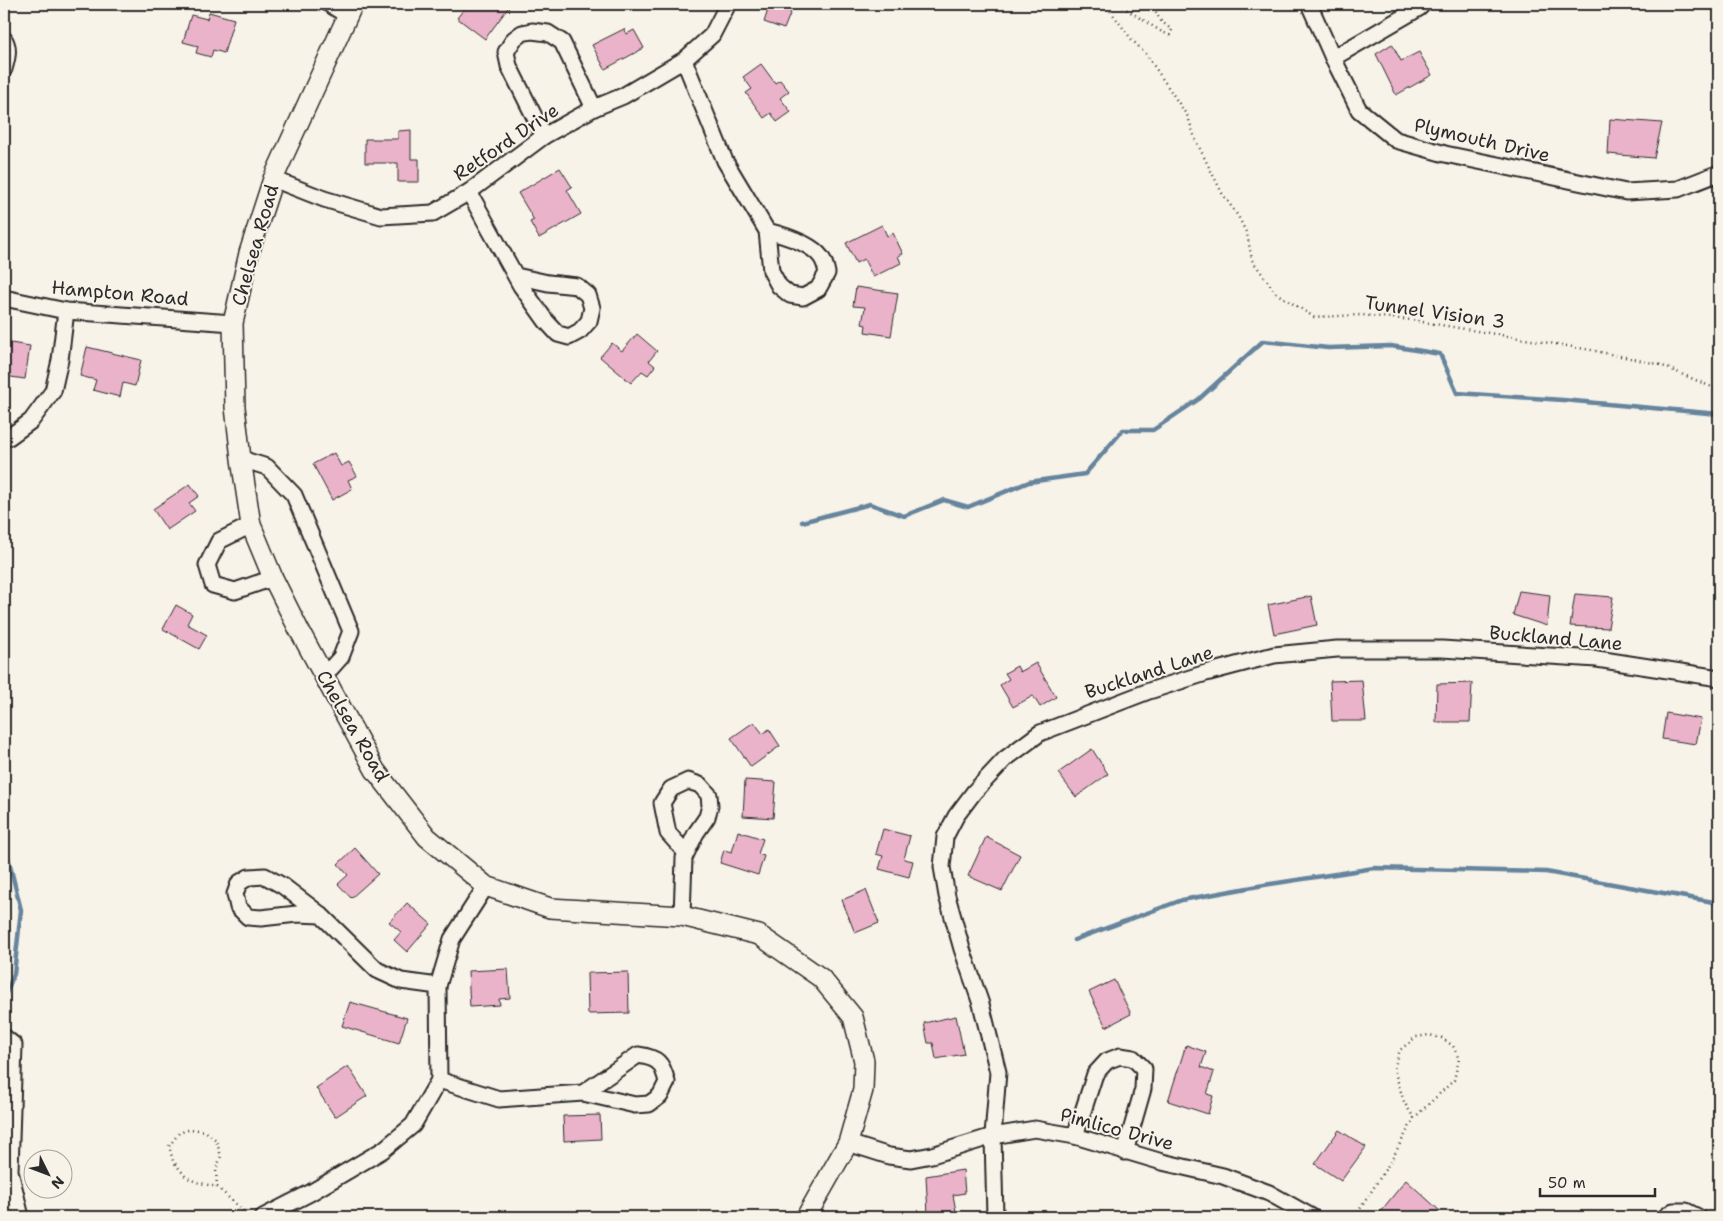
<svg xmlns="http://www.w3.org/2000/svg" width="1723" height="1221" viewBox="0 0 1723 1221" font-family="'Shantell Sans',sans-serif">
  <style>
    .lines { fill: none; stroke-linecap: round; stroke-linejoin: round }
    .stream { stroke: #66849d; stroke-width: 4.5 }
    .building { fill: #eab3ca; stroke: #2b2b2b }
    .minor-casing { stroke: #2b2b2b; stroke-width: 19 }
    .tertiary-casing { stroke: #2b2b2b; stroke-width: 22 }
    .path { stroke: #2b2b2b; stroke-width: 2.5; stroke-dasharray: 1 4; stroke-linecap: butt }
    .minor { stroke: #f7f3e8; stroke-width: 15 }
    .tertiary { stroke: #f7f3e8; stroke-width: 19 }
    .labels { text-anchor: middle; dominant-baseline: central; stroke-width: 4; stroke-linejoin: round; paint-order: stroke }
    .street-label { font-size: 19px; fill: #2b2b2b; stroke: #f7f3e8 }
  </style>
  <rect width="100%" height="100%" fill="#f7f3e8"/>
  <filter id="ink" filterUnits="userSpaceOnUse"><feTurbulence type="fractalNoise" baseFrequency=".02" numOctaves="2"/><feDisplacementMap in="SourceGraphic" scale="10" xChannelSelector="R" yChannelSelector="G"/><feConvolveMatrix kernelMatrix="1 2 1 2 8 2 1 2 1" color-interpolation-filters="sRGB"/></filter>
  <g filter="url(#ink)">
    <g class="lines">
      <g class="stream">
        <polyline points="802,522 870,504 904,516 944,500 968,507 1029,482 1085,474 1123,430 1153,430 1199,399 1263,341 1328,348 1391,346 1440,354 1457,393 1563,400 1719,414"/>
        <polyline points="4,841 21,910 14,974 4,998"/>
        <polyline points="1074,940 1182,900 1264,885 1374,868 1546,872 1719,903"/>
      </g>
    </g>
    <g class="building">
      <polygon points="468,4 511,4 485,39 457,18"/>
      <polygon points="770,4 794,4 784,29 764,22"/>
      <polygon points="209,12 234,19 224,53 213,50 211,57 196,53 198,46 183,42 191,15 207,19"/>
      <polygon points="624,29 627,34 634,30 644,48 605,69 592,45"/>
      <polygon points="1392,44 1401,61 1419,52 1432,75 1396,95 1376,54"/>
      <polygon points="761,64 775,83 780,80 789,91 780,98 791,112 777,122 771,113 764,118 746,93 752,89 743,77"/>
      <polygon points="1610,119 1662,123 1654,158 1608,154"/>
      <polygon points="411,130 411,159 419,159 419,182 398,182 398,163 365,163 365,139 398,139 398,131"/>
      <polygon points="560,168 572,187 567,190 581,214 539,238 530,222 534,220 518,193"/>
      <polygon points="882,225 887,236 893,233 903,254 898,256 901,263 873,277 864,259 856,263 846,243"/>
      <polygon points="856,287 898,293 891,336 865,332 866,325 862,324 865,307 853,306"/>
      <polygon points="637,334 657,351 649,361 655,366 648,375 642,371 631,383 600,357 612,343 622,351"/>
      <polygon points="4,342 30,346 25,379 4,376"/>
      <polygon points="87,347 141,360 135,386 123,383 120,397 93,390 96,380 80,376"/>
      <polygon points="334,453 341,466 349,462 357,476 348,480 352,489 332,500 313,464"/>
      <polygon points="190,484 199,496 189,503 195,511 167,530 153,509"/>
      <polygon points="1519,591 1550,595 1547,626 1513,615"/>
      <polygon points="1575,594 1613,597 1608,628 1570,626"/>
      <polygon points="1311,596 1317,625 1274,634 1268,605"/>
      <polygon points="176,605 192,614 187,624 207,635 199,649 163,629"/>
      <polygon points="1036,663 1056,697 1040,707 1033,696 1013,707 1000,685 1009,679 1005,673 1017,666 1020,672"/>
      <polygon points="1362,680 1366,721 1332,721 1330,681"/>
      <polygon points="1472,683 1470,722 1436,722 1437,684"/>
      <polygon points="1666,713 1701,719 1696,744 1662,739"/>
      <polygon points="754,722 763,734 769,729 780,746 751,767 731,738"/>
      <polygon points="1092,749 1108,774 1076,797 1058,773"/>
      <polygon points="745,780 776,782 773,818 743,816"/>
      <polygon points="883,829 910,836 904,859 913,861 909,877 879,869 883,856 876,854"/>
      <polygon points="738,831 763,839 758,854 764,856 758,875 720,863 724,850 732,852"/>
      <polygon points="986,837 1020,855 1002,891 968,876"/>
      <polygon points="355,848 378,874 351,898 338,884 348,875 338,864"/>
      <polygon points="866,890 879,923 855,933 842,900"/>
      <polygon points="407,903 431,924 407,952 394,940 401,932 389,922"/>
      <polygon points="508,969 510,998 499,999 500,1005 470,1007 468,971"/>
      <polygon points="628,972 629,1013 588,1014 587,973"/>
      <polygon points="1114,980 1131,1014 1106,1027 1089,992"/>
      <polygon points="350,1002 407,1018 399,1043 342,1026"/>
      <polygon points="956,1016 964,1054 936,1059 933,1043 928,1043 924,1023"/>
      <polygon points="1186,1045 1206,1052 1201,1067 1214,1072 1207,1094 1213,1096 1208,1114 1168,1101"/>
      <polygon points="348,1066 367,1096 335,1117 316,1088"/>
      <polygon points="600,1115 601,1139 564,1141 563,1116"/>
      <polygon points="1339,1130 1366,1147 1341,1181 1315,1164"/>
      <polygon points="963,1170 965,1193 953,1195 956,1211 928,1215 926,1176"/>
      <polygon points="1406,1180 1440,1211 1434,1217 1376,1217"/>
    </g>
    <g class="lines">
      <defs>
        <g id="minor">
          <polyline points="329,4 347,15"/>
          <polyline points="1309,4 1333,58 1359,110 1396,140 1445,154 1626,192 1678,189 1719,173"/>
          <path d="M 4,39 C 10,48 7,59 4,69"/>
          <polyline points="1333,58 1419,8 1423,4"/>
          <path d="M 684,60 L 725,161 L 767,231 L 771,271 L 779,286 L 790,295 L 803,297 L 818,289 L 827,273 C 826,268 824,261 821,257 C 811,243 783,235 767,231"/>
          <polyline points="544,136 509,66 506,52 514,39 522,33 532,31 548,33 562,42 594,108"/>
          <polyline points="273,179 324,199 381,216 433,213 469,192 544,136 594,108 623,96 684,60 712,35 728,4"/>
          <polyline points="469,192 521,286 546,321 558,334 569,337 580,331 589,321 592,308 588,295 577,286 548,283 516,276"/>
          <polyline points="4,298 66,311 233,323"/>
          <polyline points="4,438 9,437 31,421 53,391 60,360 66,311"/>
          <polyline points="241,459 267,467 294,495 351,631 341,657 324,676"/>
          <polyline points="251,525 219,541 207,565 213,585 235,591 273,578"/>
          <polyline points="321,915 297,914 261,918 248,917 238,907 235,894 239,883 249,877 265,876 283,886 321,915 377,970 401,981 438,986"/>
          <polyline points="682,916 684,858 696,833 707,817 710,806 709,795 700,785 688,781 671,789 662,803 668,833 686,853"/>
          <polyline points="4,1037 14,1045 10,1171 21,1217"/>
          <path d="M 439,1080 L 499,1099 L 583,1093 L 635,1105 L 649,1104 L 660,1096 L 667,1082 C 662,1062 658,1058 638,1055 L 583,1093"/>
          <polyline points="1075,1136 1095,1074 1107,1061 1120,1056 1133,1058 1144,1069 1143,1089 1125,1152"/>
          <polyline points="848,1143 889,1156 911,1159 932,1155 993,1136 1035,1129 1075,1136 1162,1162 1223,1176 1269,1193 1312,1217"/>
          <polyline points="263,1217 310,1193 383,1150 413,1125 439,1080 438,986 452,939 486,886"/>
          <polyline points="995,1217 993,1136 998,1072 981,1004 962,949 947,896 942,867 945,837 956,816 974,792 1005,759 1040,733 1149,691 1206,673 1274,655 1337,649 1442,649 1597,659 1719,678"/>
          <polyline points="1665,1217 1673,1211 1686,1211 1698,1217"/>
        </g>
        <polyline id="tertiary" points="353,4 273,179 249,253 233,323 235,407 241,459 251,525 273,578 298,628 375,770 427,837 486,886 550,908 682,916 759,935 821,978 853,1017 864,1061 863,1090 848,1143 806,1217"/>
      </defs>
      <use href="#minor" class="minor-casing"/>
      <use href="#tertiary" class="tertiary-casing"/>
      <g class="path">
        <polyline points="1114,4 1111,5 1109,9 1132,40 1146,54 1188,117 1196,141 1222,193 1238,216 1247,234 1252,260 1276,293 1314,317 1362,315 1411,320 1591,350 1658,364 1719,390"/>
        <polyline points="1118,4 1162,32 1170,35 1172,30 1160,20 1152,4"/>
        <polyline points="217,1187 216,1170 221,1156 216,1140 205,1131 191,1129 179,1133 169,1146 173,1161 186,1177 196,1182 217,1187 248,1215"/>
        <polyline points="1355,1217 1392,1159 1414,1118 1454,1080 1459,1059 1453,1046 1442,1038 1429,1035 1416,1037 1400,1050 1394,1069 1404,1102 1414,1118"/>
      </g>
      <use href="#minor" class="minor"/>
      <use href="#tertiary" class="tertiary"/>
    </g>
  </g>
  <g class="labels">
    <g class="street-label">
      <text transform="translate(1482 140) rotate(13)">Plymouth Drive</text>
      <text transform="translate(506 142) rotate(-34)">Retford Drive</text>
      <text transform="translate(255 245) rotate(-74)">Chelsea Road</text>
      <text transform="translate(120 293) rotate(5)">Hampton Road</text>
      <text transform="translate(1435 312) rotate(8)">Tunnel Vision 3</text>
      <text transform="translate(1556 638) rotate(5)">Buckland Lane</text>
      <text transform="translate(1149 672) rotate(-18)">Buckland Lane</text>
      <text transform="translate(353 726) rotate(60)">Chelsea Road</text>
      <text transform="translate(1117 1129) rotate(15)">Pimlico Drive</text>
    </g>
  </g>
  <rect width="1723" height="1221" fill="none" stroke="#f7f3e8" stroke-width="20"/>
  <rect x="10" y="10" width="1703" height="1201" fill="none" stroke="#2b2b2b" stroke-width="2" filter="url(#ink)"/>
  <g transform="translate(48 1174) rotate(132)"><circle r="24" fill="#f7f3e8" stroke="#a5a39c"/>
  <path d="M0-4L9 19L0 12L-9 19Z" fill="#2b2b2b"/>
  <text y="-8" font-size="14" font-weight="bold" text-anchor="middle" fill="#2b2b2b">N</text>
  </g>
  <path d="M1540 1188v8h115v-8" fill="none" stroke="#2b2b2b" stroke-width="2.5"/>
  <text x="1548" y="1188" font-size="15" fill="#2b2b2b" stroke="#f7f3e8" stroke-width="4" paint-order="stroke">50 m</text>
</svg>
